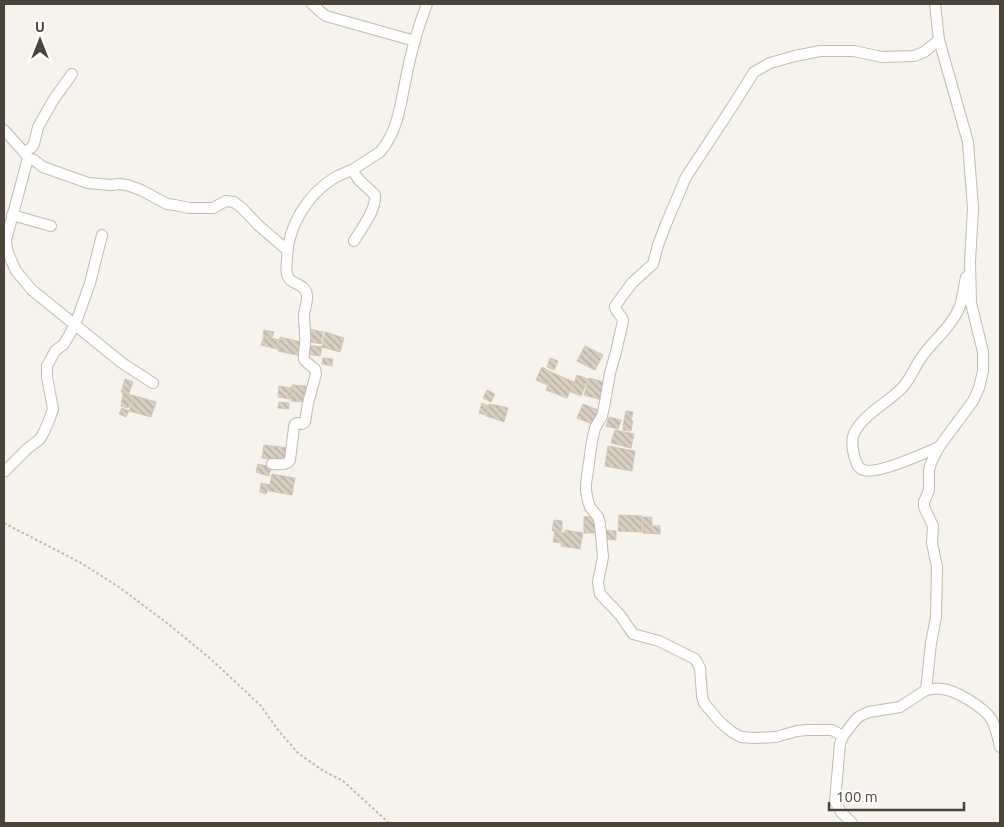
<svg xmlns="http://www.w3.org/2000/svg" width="1004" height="827" viewBox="0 0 1004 827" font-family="Ubuntu,sans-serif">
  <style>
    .building { fill: url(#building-back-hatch); stroke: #d3c7b4 }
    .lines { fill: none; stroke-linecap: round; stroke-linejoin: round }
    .minor-casing { stroke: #c2bbae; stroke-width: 12 }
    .path { stroke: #c4b79f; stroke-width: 2; stroke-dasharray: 2.5 2.5; stroke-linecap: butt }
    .minor { stroke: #fff; stroke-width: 10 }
  </style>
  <defs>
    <pattern id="building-back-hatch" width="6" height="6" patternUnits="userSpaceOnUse" patternTransform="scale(1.25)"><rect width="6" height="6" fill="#d8cfc1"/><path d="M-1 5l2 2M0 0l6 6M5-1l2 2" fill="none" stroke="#b1aa9e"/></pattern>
  </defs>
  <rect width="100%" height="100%" fill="#f6f3ec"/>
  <g class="building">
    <polygon points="310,329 323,332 321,344 307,341"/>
    <polygon points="264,330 274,332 272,337 263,335"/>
    <polygon points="325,332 344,338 340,352 322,347"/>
    <polygon points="264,336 279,340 277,349 261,345"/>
    <polygon points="280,337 305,343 302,356 278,351"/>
    <polygon points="308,345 322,347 320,356 307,354"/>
    <polygon points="585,346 603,355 595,370 577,361"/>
    <polygon points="323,358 333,359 332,366 322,364"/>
    <polygon points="550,358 558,361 554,370 547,367"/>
    <polygon points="542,367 553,373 547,385 536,380"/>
    <polygon points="553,373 574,382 567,398 546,390"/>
    <polygon points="577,375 588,379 581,396 571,392"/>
    <polygon points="589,378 607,383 602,400 584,395"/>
    <polygon points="125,379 133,382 128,395 121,392"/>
    <polygon points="292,385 306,386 305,402 291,401"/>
    <polygon points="279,386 292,388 290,399 278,397"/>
    <polygon points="487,390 495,394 491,402 483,398"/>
    <polygon points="123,393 135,396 128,408 121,406"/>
    <polygon points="135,396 156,402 151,417 129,411"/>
    <polygon points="279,402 289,403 289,409 278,408"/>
    <polygon points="482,403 488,406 485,415 479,413"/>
    <polygon points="489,404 500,406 496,419 486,416"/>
    <polygon points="583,404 598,410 592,424 577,418"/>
    <polygon points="500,406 508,408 504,422 496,419"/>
    <polygon points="122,408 129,411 126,417 119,414"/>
    <polygon points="626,411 633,412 631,421 624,420"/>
    <polygon points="609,417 621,420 618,429 606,426"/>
    <polygon points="624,420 633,421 631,431 623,430"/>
    <polygon points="615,430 634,434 631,448 611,443"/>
    <polygon points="264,445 288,448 287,461 262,458"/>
    <polygon points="608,446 635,451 632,471 605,466"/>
    <polygon points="258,464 271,467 269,476 256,472"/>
    <polygon points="272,474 295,478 292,495 269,491"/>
    <polygon points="261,483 271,485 266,494 260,492"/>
    <polygon points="619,515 642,516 642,532 618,531"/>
    <polygon points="594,516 595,533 584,533 584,517"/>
    <polygon points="643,517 652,517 652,526 660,526 660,534 643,533"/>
    <polygon points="554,520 562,521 562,531 552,531"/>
    <polygon points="565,530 583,533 580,549 561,546 562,543 553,542 555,531 565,533"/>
    <polygon points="604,530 616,531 616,540 603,539"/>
  </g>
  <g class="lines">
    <defs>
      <g id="minor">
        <polyline points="312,4 322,13 326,16 415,41"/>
        <polyline points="4,130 24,152 28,158 6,240 7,250 12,262 16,271 32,290 122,363 153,383"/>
        <polyline points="24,152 31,148 34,144 38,127 54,99 72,74"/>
        <polyline points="28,158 34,160 43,167 88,183 111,185 119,184 127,185 141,190 167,204 175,205 189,208 213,208 226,201 234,202 242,208 258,225 287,250"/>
        <polyline points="12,215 51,226"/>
        <path d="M 354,241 C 362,227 376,211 375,195 L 359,180 L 352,170 L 380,152 C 397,133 400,107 405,83 C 410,56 417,29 427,4"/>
        <path d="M 939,447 C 925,453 877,475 864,470 C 857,468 856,462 854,455 C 852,447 851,437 856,430 C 865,414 888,402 901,389 C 910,380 914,368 921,358 C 933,340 952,327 960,306 C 963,297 964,286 966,277"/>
        <path d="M 272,464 C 279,464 286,466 290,460 L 294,427 L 295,424 L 298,423 L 302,424 L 305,422 L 308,403 L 316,374 L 315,369 C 312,366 305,362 304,359 C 303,354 305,348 305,343 C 306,334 304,325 304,316 C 304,310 307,304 307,298 C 308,283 291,285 288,277 C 285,271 287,264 287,258 C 288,226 307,195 334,178 C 340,175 346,172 352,170"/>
        <polyline points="4,472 27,449 40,439 44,432 50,418 53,409 47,377 47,366 55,351 64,344 75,325 90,283 102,235"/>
        <path d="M 926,690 C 931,689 937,688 942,689 C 956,690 985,708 992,720 C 996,728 998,738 1000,747"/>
        <path d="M 843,736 L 832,730 L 807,730 L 797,731 L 776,737 L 755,738 L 741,737 L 732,732 L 720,722 L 704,703 L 702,696 L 700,668 L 695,659 L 659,641 L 633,634 L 620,615 L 600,594 L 598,582 L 603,557 L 600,524 L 598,517 L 590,507 L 588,501 L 586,491 L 586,484 L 592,441 L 595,428 L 602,416 L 605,402 L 610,373 L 616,352 L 623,321 C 622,314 615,313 615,306 L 632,283 L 653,264 L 658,245 L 666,224 L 686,177 L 732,107 L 754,72 L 770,63 L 795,56 L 820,51 L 854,51 L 882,57 L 914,56 L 924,52 L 939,40"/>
        <polyline points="852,823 841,812 835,801 840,744 843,736 857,718 862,715 869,712 900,707 926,690 931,643 936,617 937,567 932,543 933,526 924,507 924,502 929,490 929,470 931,463 939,447 973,401 979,388 983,371 983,352 971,303 970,262 973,208 968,142 939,40 935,4"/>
      </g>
    </defs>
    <use href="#minor" class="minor-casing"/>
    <polyline class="path" points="4,523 81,563 119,587 167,623 212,660 261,706 278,730 298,753 322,770 343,781 389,823"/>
    <use href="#minor" class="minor"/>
  </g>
  <rect width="1004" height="827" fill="none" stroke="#4b4439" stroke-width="10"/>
  <g transform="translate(40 40)" stroke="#ffffff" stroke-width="4" paint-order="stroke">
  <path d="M0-4L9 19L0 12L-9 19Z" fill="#4b4439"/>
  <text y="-8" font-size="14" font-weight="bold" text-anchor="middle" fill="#4b4439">U</text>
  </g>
  <path d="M829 802v8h135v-8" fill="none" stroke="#4b4439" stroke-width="2.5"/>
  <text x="836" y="802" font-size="15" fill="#4b4439" stroke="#ffffff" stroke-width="4" paint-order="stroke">100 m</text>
</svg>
